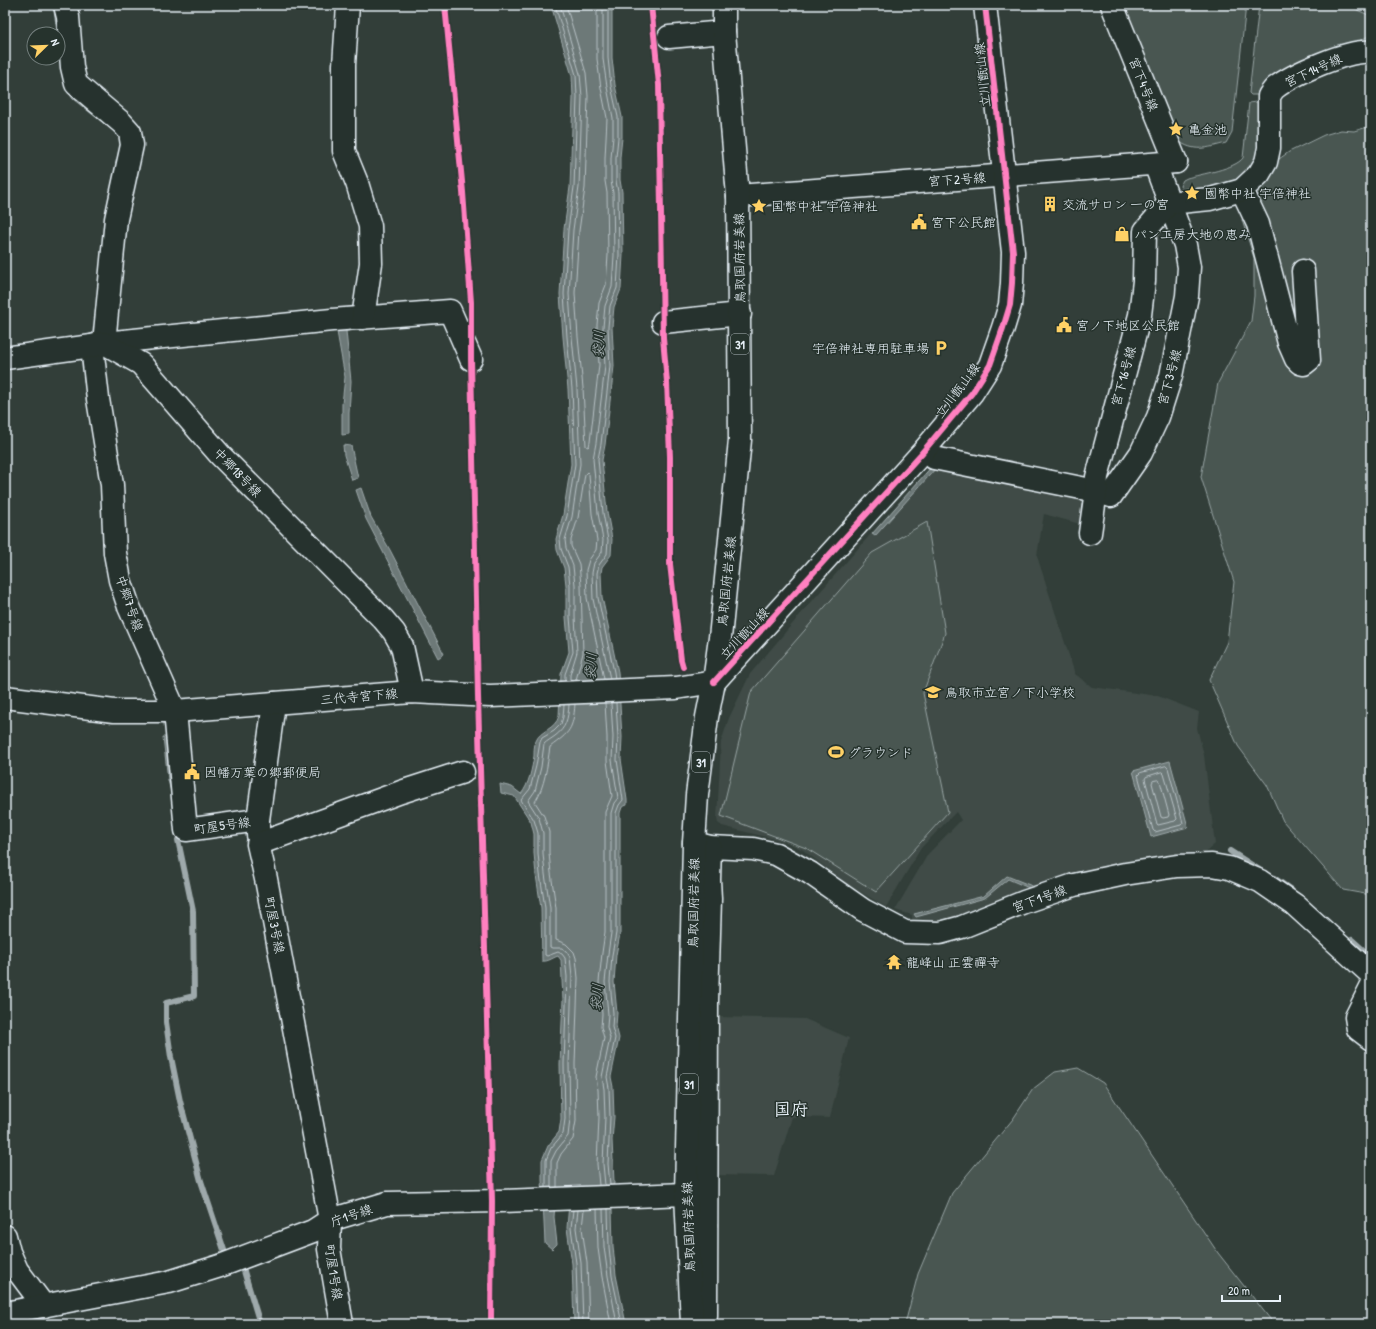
<svg xmlns="http://www.w3.org/2000/svg" width="1376" height="1329" viewBox="0 0 1376 1329" font-family="'Patrick Hand','Klee One',sans-serif">
  <style>
    .built { fill: #3f4b46 }
    .green { fill: #495651; stroke: #98a4a4 }
    .water { fill: #6d7978; stroke: #9ea9ab }
    .lines { fill: none; stroke-linecap: round; stroke-linejoin: round }
    .shore { stroke: #b7c1c5; stroke-width: 1 }
    .stream { stroke: #9ea9ab; stroke-width: 6 }
    .minor-casing { stroke: #e8f1f8; stroke-width: 25 }
    .tertiary-casing { stroke: #e8f1f8; stroke-width: 25 }
    .secondary-casing { stroke: #e8f1f8; stroke-width: 25 }
    .primary-casing { stroke: #e8f1f8; stroke-width: 25 }
    .minor { stroke: #26332d; stroke-width: 22 }
    .tertiary { stroke: #26332d; stroke-width: 22 }
    .secondary { stroke: #26332d; stroke-width: 22 }
    .primary { stroke: #26332d; stroke-width: 22 }
    .cycleway-casing { stroke: #26332d; stroke-width: 8 }
    .cycleway { stroke: #ff80c0; stroke-width: 6 }
    .labels { text-anchor: middle; dominant-baseline: central; stroke-width: 3; stroke-linejoin: round; paint-order: stroke }
    .shield { fill: #26332d; stroke: #aeb8bb; stroke-width: 1 }
    .shield-label { font-size: 12px; font-weight: bold; fill: #e8f1f8 }
    .street-label { font-size: 13px; fill: #e8f1f8; stroke: #26332d }
    .poi-label { font-size: 13px; fill: #e8f1f8; stroke: #26332d; text-anchor: start }
    .water-label { font-size: 14px; font-style: italic; fill: #b1bbbe; stroke: #26332d }
    .district-label { font-size: 17px; font-weight: bold; fill: #e8f1f8; stroke: #26332d }
  </style>
  <rect width="100%" height="100%" fill="#323e39"/>
  <filter id="ink" filterUnits="userSpaceOnUse"><feTurbulence type="fractalNoise" baseFrequency=".025" numOctaves="2"/><feDisplacementMap in="SourceGraphic" scale="8" xChannelSelector="R" yChannelSelector="G"/><feConvolveMatrix kernelMatrix="1 2 1 2 8 2 1 2 1" color-interpolation-filters="sRGB"/></filter>
  <g filter="url(#ink)">
    <g class="built">
      <polygon points="933,463 1091,495 1087,526 1044,514 1037,556 1075,674 1092,687 1158,696 1199,712 1197,728 1204,755 1215,844 1197,860 941,926 912,921 912,915 895,910 928,854 961,820 956,812 921,848 886,907 847,884 803,850 786,842 722,826 718,823 717,819 721,742 729,718 750,674 799,616"/>
      <polygon points="720,1017 805,1019 849,1038 830,1118 792,1117 774,1176 713,1175"/>
    </g>
    <g class="green">
      <path d="M 1123,5 L 1246,5 L 1232,132 L 1226,143 C 1207,148 1194,153 1177,140 Z"/>
      <polygon points="1259,5 1351,5 1357,10 1371,16 1371,35 1336,52 1264,95 1251,95 1249,93"/>
      <path d="M 1262,101 L 1265,148 L 1249,178 L 1183,194 L 1180,186 L 1183,180 L 1187,178 C 1201,174 1235,169 1243,158 L 1249,103 Z"/>
      <polygon points="1371,126 1371,895 1343,890 1283,821 1267,785 1238,746 1209,680 1227,642 1234,582 1201,477 1218,383 1251,321 1254,296 1254,258 1242,220 1252,198 1279,159 1289,152 1324,135 1341,130 1354,131"/>
      <polygon points="927,522 945,633 923,693 948,812 876,892 806,848 721,816 751,692 872,553"/>
      <polygon points="1078,1068 1103,1083 1218,1253 1274,1324 905,1324 918,1274 952,1193 1013,1119 1033,1089 1055,1072"/>
    </g>
    <g class="water">
      <polygon points="53,5 56,5 62,45 123,138 113,194 110,194 121,148 120,138 116,133 73,99 66,89"/>
      <path d="M 551,5 L 612,5 L 612,58 L 615,85 L 622,117 L 622,138 L 620,157 L 620,180 L 622,192 L 623,255 L 621,289 L 614,307 L 612,327 L 614,366 L 605,445 L 602,460 L 607,512 L 612,539 L 611,555 L 602,567 L 601,573 L 602,597 L 618,672 L 622,737 L 621,759 L 627,800 L 627,805 L 622,807 L 620,813 L 620,934 L 616,955 L 614,982 L 617,1013 L 616,1026 L 619,1038 L 611,1077 L 613,1087 L 614,1117 L 612,1140 L 614,1182 L 612,1209 L 613,1246 L 616,1275 L 626,1324 L 574,1324 L 572,1264 L 567,1228 L 569,1203 L 555,1204 L 554,1217 L 557,1244 L 552,1249 L 545,1243 L 542,1180 L 542,1160 L 548,1146 L 559,1132 L 561,1119 L 560,1064 L 563,1000 L 561,960 L 558,956 C 552,958 548,962 542,961 L 541,908 L 536,875 L 534,853 L 534,834 L 531,822 L 514,796 L 501,793 L 500,784 L 512,787 L 521,794 C 529,785 532,768 534,756 C 534,751 534,745 536,741 C 540,730 555,730 559,716 L 561,674 L 569,652 L 566,617 L 566,585 L 564,568 L 557,550 L 556,539 L 563,515 L 571,464 L 568,389 L 563,337 L 560,294 L 564,229 L 570,187 L 573,97 L 572,76 Z"/>
      <polygon points="365,323 367,329 346,331 351,381 349,413 349,434 342,435 342,404 345,377 336,326"/>
      <polygon points="343,445 351,446 358,478 352,480 344,455"/>
      <polygon points="934,464 937,467 875,536 872,534"/>
      <polygon points="361,488 371,517 390,550 444,654 438,658 366,519 356,490"/>
      <polygon points="163,737 167,737 173,800 168,780"/>
      <polygon points="1170,761 1188,827 1151,837 1133,771"/>
      <polygon points="1007,876 1037,888 1036,891 1008,879 985,898 916,917 914,914 984,896"/>
    </g>
    <g class="lines">
      <g class="shore">
        <polyline points="555,5 576,75 577,97 574,187 568,230 564,294 567,337 572,389 575,464 567,516 560,539 561,549 568,567 570,585 570,617 573,652 565,674 565,681"/>
        <polyline points="560,5 580,74 582,97 579,187 573,230 569,294 572,337 577,389 580,464 572,517 565,540 566,548 573,566 575,585 575,617 577,652 570,675 570,681"/>
        <polyline points="566,5 586,73 588,96 585,188 579,231 575,293 578,337 583,388 586,446 588,447 589,446 590,442 599,365 597,325 599,303 606,285 608,255 607,193 605,181 605,158 607,118 601,88 597,59 597,5"/>
        <polyline points="603,5 603,59 607,87 613,118 613,137 611,158 611,181 613,193 614,255 612,287 605,306 603,327 605,366 596,443 593,459 598,513 603,540 602,552 594,563 592,573 593,599 610,679"/>
        <polyline points="608,5 608,58 611,86 618,117 618,138 616,157 616,181 618,192 619,255 617,288 610,306 608,327 610,366 601,444 598,459 603,513 608,540 607,554 599,565 597,573 598,598 614,672 615,679"/>
        <polyline points="576,680 583,653 581,585 579,564 571,546 571,540 578,518 585,474 587,472 589,474 592,514 597,540 596,550 589,560 586,570 587,598 604,679"/>
        <polygon points="1166,766 1168,768 1183,823 1181,825 1155,832 1153,830 1138,775 1140,773"/>
        <polygon points="1162,772 1164,774 1177,819 1175,821 1158,825 1157,824 1145,779 1146,777"/>
        <polygon points="1158,780 1160,781 1169,815 1168,817 1163,818 1161,817 1152,783 1153,781"/>
        <polyline points="599,1185 597,1164 599,1117 598,1090 596,1077 604,1038 601,1027 602,1014 599,982 602,953 605,932 605,812 612,796 607,761 607,737 605,703"/>
        <polyline points="605,1185 603,1164 605,1117 604,1089 602,1077 610,1038 607,1027 608,1014 605,982 608,954 611,933 611,813 614,803 618,798 612,760 613,737 611,703"/>
        <polyline points="610,1185 608,1164 610,1117 609,1088 607,1077 615,1038 612,1027 613,1013 610,982 612,955 616,933 616,813 619,805 623,800 617,760 618,737 616,703"/>
        <polyline points="546,1187 546,1160 551,1148 563,1134 565,1119 564,1064 567,977 565,958 562,954 558,952 547,956 545,955 545,908 540,874 538,853 538,833 534,820 521,800 530,789 536,766 540,742 542,738 554,731 561,724 563,717 564,705"/>
        <path d="M 551,1187 L 551,1161 L 556,1151 L 568,1136 L 570,1119 L 569,1064 L 572,977 L 570,957 L 566,951 L 562,948 L 552,948 L 550,947 L 550,908 L 545,874 L 543,853 L 543,833 L 539,818 L 528,801 L 535,791 L 541,767 L 544,744 C 547,741 551,739 555,736 C 566,728 568,719 569,705"/>
        <path d="M 557,1187 L 557,1163 L 561,1154 L 573,1139 L 576,1121 L 575,1064 L 578,978 L 576,958 L 574,952 L 566,944 L 556,940 L 556,908 L 551,873 L 549,853 L 549,832 L 544,816 L 535,802 C 545,786 547,766 550,747 C 570,732 573,730 575,704"/>
        <polyline points="597,1209 598,1248 602,1277 611,1324"/>
        <polyline points="603,1209 604,1247 608,1276 617,1324"/>
        <polyline points="608,1209 609,1247 612,1276 622,1324"/>
        <polyline points="573,1210 571,1228 576,1263 578,1324"/>
        <polyline points="578,1210 576,1228 581,1263 583,1324"/>
        <polyline points="584,1210 582,1228 587,1263 589,1324"/>
      </g>
      <g class="stream">
        <polyline points="178,840 193,911 194,996 166,1003 166,1022 171,1057 180,1101 201,1181 225,1253"/>
        <polyline points="1230,851 1261,871"/>
        <polyline points="1274,878 1291,890"/>
        <polyline points="1352,940 1371,957"/>
        <polyline points="243,1268 260,1324"/>
      </g>
      <defs>
        <g id="minor">
          <polyline points="65,5 68,17 72,67 76,84 122,123 130,132 132,145 116,219 104,343 332,320 450,311 471,359"/>
          <polyline points="348,5 344,65 344,151 357,183 370,226 371,263 363,318"/>
          <polyline points="1112,5 1176,162"/>
          <polyline points="669,37 724,32"/>
          <polyline points="1242,190 1258,224 1289,343 1296,359 1300,363 1304,364 1309,360 1303,271"/>
          <polyline points="663,322 740,314"/>
          <polyline points="92,346 98,399 112,485 115,553 120,580 129,607 175,711 186,830 258,820"/>
          <polyline points="5,358 92,346 104,343 141,364 221,456 383,619 394,632 402,646 412,692"/>
          <polyline points="934,458 1096,491 1111,496 1141,453 1158,417 1171,376 1187,296 1189,267 1185,245 1155,164"/>
          <path d="M 1090,533 L 1096,491 L 1097,477 L 1140,315 L 1144,281 L 1145,231 L 1169,203 L 1210,199 L 1242,190 L 1259,174 L 1266,162 L 1269,148 L 1269,96 C 1271,93 1273,90 1275,88 C 1293,74 1349,49 1371,52"/>
          <polyline points="258,835 258,820 274,703"/>
          <polyline points="694,843 710,847 753,849 776,854 810,873 863,910 905,932 940,933 962,927 1024,902 1074,885 1125,874 1177,866 1212,865 1229,868 1260,881 1295,905 1371,974"/>
          <polyline points="1371,987 1356,1017 1358,1029 1371,1039"/>
          <polyline points="5,1236 9,1252 17,1270 44,1306"/>
          <polyline points="5,1313 169,1282 220,1266 313,1231 330,1220 387,1203 500,1201 686,1194"/>
          <polyline points="342,1324 329,1249 330,1220 266,879 258,844 401,792 463,772"/>
          <polyline points="704,1324 706,1315 707,1001 710,899 709,880 710,847"/>
        </g>
        <g id="tertiary">
          <polyline points="738,196 1176,162"/>
          <polyline points="714,682 921,454 972,393 990,365 1003,328 1010,305 1012,283 1013,252 985,5"/>
        </g>
        <polyline id="secondary" points="5,697 114,711 175,711 412,692 490,696 676,688 714,682"/>
        <polyline id="primary" points="692,1324 686,1194 694,843 697,795 707,717 714,682 720,638 740,440 738,196 724,32 724,5"/>
      </defs>
      <use href="#minor" class="minor-casing"/>
      <use href="#tertiary" class="tertiary-casing"/>
      <use href="#secondary" class="secondary-casing"/>
      <use href="#primary" class="primary-casing"/>
      <use href="#minor" class="minor"/>
      <use href="#tertiary" class="tertiary"/>
      <use href="#secondary" class="secondary"/>
      <use href="#primary" class="primary"/>
      <defs>
        <g id="cycleway">
          <polyline points="445,5 463,192 471,302 471,359 478,696 492,1201 491,1324"/>
          <polyline points="651,5 659,85 663,338 667,382 670,457 670,564 681,660 683,667"/>
          <polyline points="714,682 921,454 972,393 990,365 1003,328 1010,305 1012,283 1013,252 985,5"/>
        </g>
      </defs>
      <use href="#cycleway" class="cycleway-casing"/>
      <use href="#cycleway" class="cycleway"/>
    </g>
  </g>
  <defs>
    <symbol id="sight-bare" viewBox="-9 -9 18 18"><path d="M0-6L1.8-2.2L6-1.7L2.9 1.2L3.7 5.4L0 3.3L-3.7 5.4L-2.9 1.2L-6-1.7L-1.8-2.2Z" fill="#ffd166" stroke="#26332d" stroke-width="2.5" paint-order="stroke"/></symbol>
    <symbol id="building-bare" viewBox="-9 -9 18 18"><path d="M-4-6H4V6H1V3H-1V6H-4ZM-2.5-4.3h1.7v1.8h-1.7ZM.8-4.3h1.7v1.8H.8ZM-2.5-1h1.7V.8h-1.7ZM.8-1h1.7V.8H.8Z" fill="#ffd166" stroke="#26332d" stroke-width="2.5" paint-order="stroke"/></symbol>
    <symbol id="civic-bare" viewBox="-9 -9 18 18"><path d="M-.6-6.5H3V-4.5H.6V-3L4-1V1h2V6H-6V1h2V-1L-.6-3ZM-1.2 2.5V6h2.4V2.5Z" fill="#ffd166" stroke="#26332d" stroke-width="2.5" paint-order="stroke"/></symbol>
    <symbol id="shop-bare" viewBox="-9 -9 18 18"><path d="M-5-2.5h2.3a2.7 3.5 0 0 1 5.4 0H5L5.5 6h-11ZM-1.5-2.5h3a1.5 2.3 0 0 0-3 0Z" fill="#ffd166" stroke="#26332d" stroke-width="2.5" paint-order="stroke"/></symbol>
    <symbol id="parking-bare" viewBox="-9 -9 18 18"><path d="M-3.5-5.5H1a3.5 3.5 0 0 1 0 7H-1V5.5H-3.5ZM-1-3.4V-.6H.8a1.4 1.4 0 0 0 0-2.8Z" fill="#ffd166" stroke="#26332d" stroke-width="2.5" paint-order="stroke"/></symbol>
    <symbol id="school-bare" viewBox="-9 -9 18 18"><path d="M0-5L7-2L0 1L-7-2ZM-4 1L0 2.5L4 1V4Q0 6-4 4Z" fill="#ffd166" stroke="#26332d" stroke-width="2.5" paint-order="stroke"/></symbol>
    <symbol id="stadium-bare" viewBox="-9 -9 18 18"><path d="M0-5a6.5 5 0 1 0 0 10a6.5 5 0 1 0 0-10ZM-3.5-1.8h7v3.6h-7Z" fill="#ffd166" stroke="#26332d" stroke-width="2.5" paint-order="stroke"/></symbol>
    <symbol id="temple-bare" viewBox="-9 -9 18 18"><path d="M0-6L5-2H3V0L6.5 2.5H4V6H1.5V3h-3V6H-4V2.5H-6.5L-3 0V-2H-5Z" fill="#ffd166" stroke="#26332d" stroke-width="2.5" paint-order="stroke"/></symbol>
  </defs>
  <g fill-rule="evenodd">
    <use href="#sight-bare" x="1165" y="118" width="22" height="22"/>
    <use href="#sight-bare" x="1181" y="182" width="22" height="22"/>
    <use href="#building-bare" x="1039" y="193" width="22" height="22"/>
    <use href="#sight-bare" x="748" y="195" width="22" height="22"/>
    <use href="#civic-bare" x="908" y="211" width="22" height="22"/>
    <use href="#shop-bare" x="1111" y="223" width="22" height="22"/>
    <use href="#civic-bare" x="1053" y="314" width="22" height="22"/>
    <use href="#parking-bare" x="930" y="337" width="22" height="22"/>
    <use href="#school-bare" x="922" y="681" width="22" height="22"/>
    <use href="#stadium-bare" x="825" y="741" width="22" height="22"/>
    <use href="#civic-bare" x="181" y="761" width="22" height="22"/>
    <use href="#temple-bare" x="883" y="951" width="22" height="22"/>
  </g>
  <g class="labels">
    <g class="shield">
      <rect x="731" y="334" width="18" height="20" rx="3"/>
      <rect x="692" y="752" width="18" height="20" rx="3"/>
      <rect x="680" y="1074" width="18" height="20" rx="3"/>
    </g>
    <g class="shield-label">
      <text x="740" y="344">31</text>
      <text x="701" y="762">31</text>
      <text x="689" y="1084">31</text>
    </g>
    <g class="street-label">
      <text transform="translate(1313 70) rotate(-25)">宮下14号線</text>
      <text transform="translate(982 75) rotate(-96)">立川甑山線</text>
      <text transform="translate(1144 84) rotate(68)">宮下4号線</text>
      <text transform="translate(957 179) rotate(-4)">宮下2号線</text>
      <text transform="translate(739 258) rotate(-91)">鳥取国府岩美線</text>
      <text transform="translate(1123 376) rotate(-75)">宮下16号線</text>
      <text transform="translate(1169 377) rotate(-75)">宮下3号線</text>
      <text transform="translate(957 390) rotate(-53)">立川甑山線</text>
      <text transform="translate(238 472) rotate(46)">中郷18号線</text>
      <text transform="translate(726 581) rotate(-84)">鳥取国府岩美線</text>
      <text transform="translate(130 603) rotate(71)">中郷7号線</text>
      <text transform="translate(744 633) rotate(-47)">立川甑山線</text>
      <text transform="translate(359 696) rotate(-5)">三代寺宮下線</text>
      <text transform="translate(222 825) rotate(-8)">町屋5号線</text>
      <text transform="translate(1039 898) rotate(-20)">宮下1号線</text>
      <text transform="translate(693 903) rotate(-89)">鳥取国府岩美線</text>
      <text transform="translate(275 925) rotate(79)">町屋3号線</text>
      <text transform="translate(351 1215) rotate(-19)">庁1号線</text>
      <text transform="translate(688 1227) rotate(-92)">鳥取国府岩美線</text>
      <text transform="translate(334 1272) rotate(81)">町屋1号線</text>
    </g>
    <g class="poi-label">
      <text x="1188" y="129">亀金池</text>
      <text x="1204" y="193">國幣中社 宇倍神社</text>
      <text x="1062" y="204">交流サロン 一の宮</text>
      <text x="771" y="206">国幣中社 宇倍神社</text>
      <text x="931" y="222">宮下公民館</text>
      <text x="1134" y="234">パン工房大地の恵み</text>
      <text x="1076" y="325">宮ノ下地区公民館</text>
      <text x="929" y="348" text-anchor="end">宇倍神社専用駐車場</text>
      <text x="945" y="692">鳥取市立宮ノ下小学校</text>
      <text x="848" y="752">グラウンド</text>
      <text x="204" y="772">因幡万葉の郷郵便局</text>
      <text x="906" y="962">龍峰山 正雲禪寺</text>
    </g>
    <g class="water-label">
      <text transform="translate(598 344) rotate(-87)">袋川</text>
      <text transform="translate(590 666) rotate(-86)">袋川</text>
      <text transform="translate(596 997) rotate(-85)">袋川</text>
    </g>
    <g class="district-label">
      <text x="791" y="1108">国府</text>
    </g>
  </g>
  <rect width="1376" height="1329" fill="none" stroke="#26332d" stroke-width="20"/>
  <rect x="10" y="10" width="1356" height="1309" fill="none" stroke="#e8f1f8" stroke-width="1.5" filter="url(#ink)"/>
  <g transform="translate(46 46) rotate(67)"><circle r="19" fill="#26332d" stroke="#747f7e"/>
  <path d="M0-3L7 15L0 10L-7 15Z" fill="#ffd166"/>
  <text y="-6" font-size="11" font-weight="bold" text-anchor="middle" fill="#e8f1f8">N</text>
  </g>
  <path d="M1222 1295v6h58v-6" fill="none" stroke="#e8f1f8" stroke-width="2"/>
  <text x="1228" y="1295" font-size="12" fill="#e8f1f8" stroke="#26332d" stroke-width="3" paint-order="stroke">20 m</text>
</svg>
